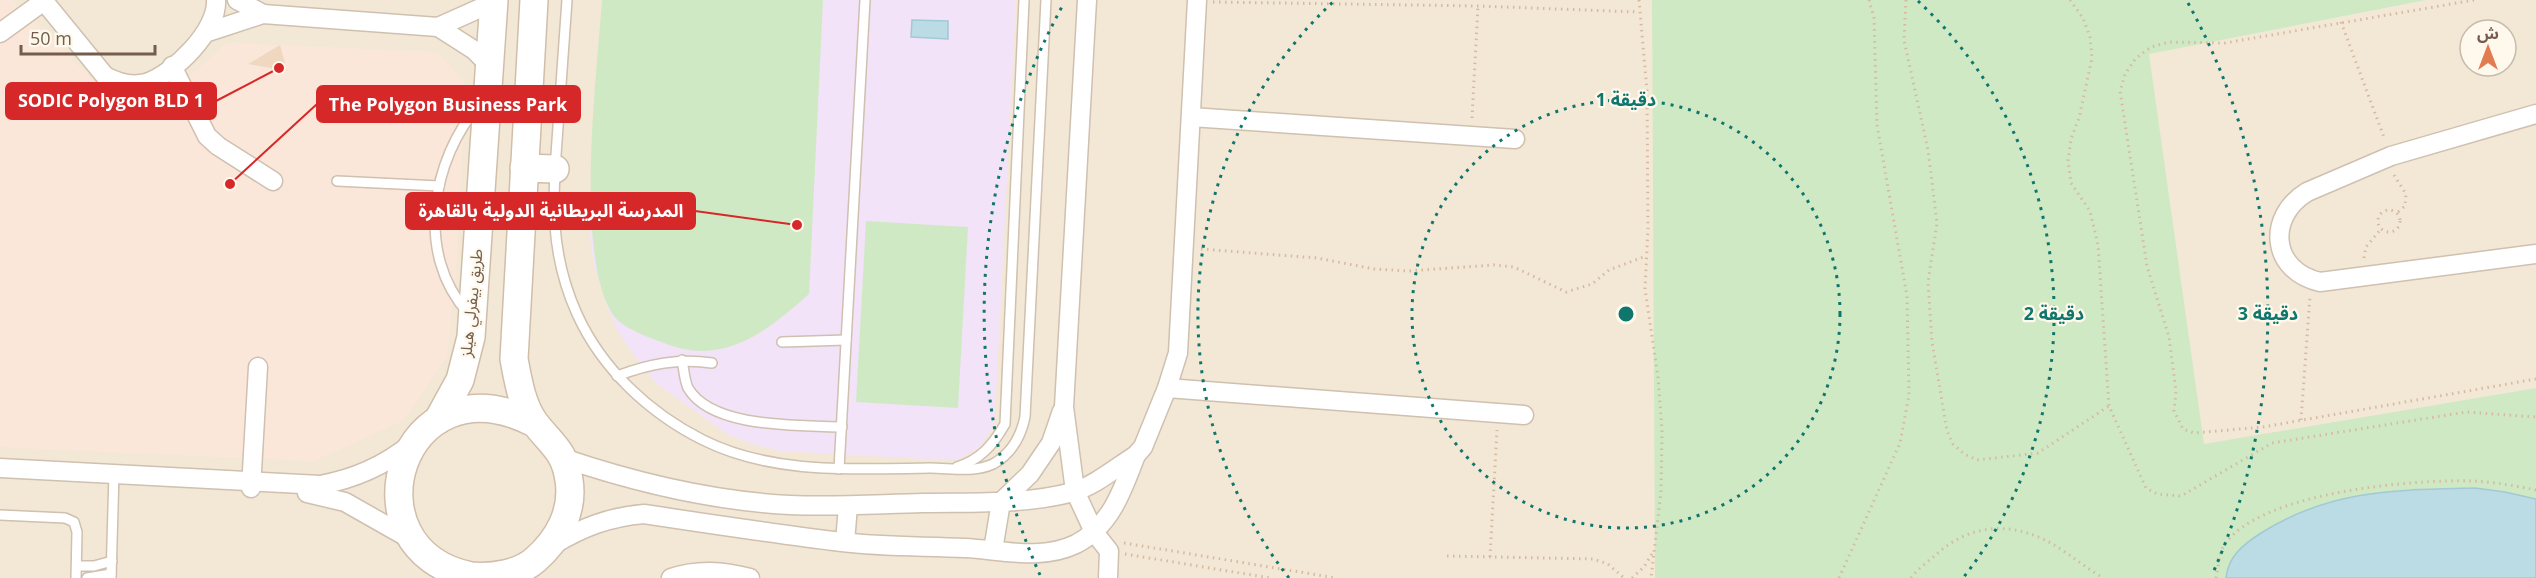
<svg xmlns="http://www.w3.org/2000/svg" width="2536" height="578" viewBox="0 0 2536 578" font-family="'Open Sans','Noto Sans Arabic',sans-serif">
  <style>
    .residential { fill: #f3e8d5; fill-rule: evenodd }
    .commercial { fill: #fbe7da }
    .education { fill: #f2e3f8 }
    .green { fill: #d0e9c5 }
    .water { fill: #bbdbe5; stroke: #a2c9d6; stroke-width: 1.5 }
    .building { fill: #f0d7bf }
    .lines { fill: none; stroke-linecap: round; stroke-linejoin: round }
    .lane-casing { stroke: #cfc0b0; stroke-width: 12 }
    .street-casing { stroke: #cfc0b0; stroke-width: 21 }
    .secondary-casing { stroke: #d0beaa; stroke-width: 30 }
    .path { stroke: #d5baa2; stroke-width: 3; stroke-dasharray: 1.5 4.5; stroke-linecap: butt }
    .lane { stroke: #fff; stroke-width: 9 }
    .street { stroke: #fff; stroke-width: 18 }
    .secondary { stroke: #fff; stroke-width: 27 }
    .ring { fill: none; stroke: #0f766e; stroke-width: 3; stroke-dasharray: 3 6 }
    .labels { text-anchor: middle; dominant-baseline: central; stroke-width: 4.5; stroke-linejoin: round; paint-order: stroke }
    .street-label { font-size: 16px; fill: #745d4c; stroke: #fef9ec }
    .centre { fill: #0f766e; stroke: #fef9ec; stroke-width: 3 }
    .ring-label { font-size: 18px; text-anchor: middle; font-weight: bold; fill: #0f766e; stroke: #fef9ec; stroke-width: 4.5; stroke-linejoin: round; paint-order: stroke }
    .leader { fill: none; stroke: #d62828; stroke-width: 2 }
    .callout-dot { fill: #d62828; stroke: #fef9ec; stroke-width: 2 }
    .callout { fill: #d62828; stroke: #d62828; stroke-width: 2 }
    .callout-label { font-size: 18px; text-anchor: middle; font-weight: bold; fill: #fff }
  </style>
  <rect width="100%" height="100%" fill="#fcf5e6"/>
  <path class="residential" d="M 0,0 L 2536,0 L 2536,578 L 0,578 ZM 2470,30 L 2506,30 L 2506,66 L 2470,66 Z"/>
  <polygon class="commercial" points="0,0 12,0 111,98 171,93 227,43 437,52 466,84 456,270 447,356 404,420 314,461 0,447"/>
  <polygon class="education" points="602,0 1016,0 995,417 993,427 979,448 959,459 943,460 780,451 752,444 727,434 657,384 642,367 617,330 608,309 594,265 590,238 592,161"/>
  <g class="green">
    <path d="M 602,0 L 823,0 L 809,294 C 766,332 724,367 664,343 C 649,337 623,329 613,315 C 574,256 597,73 602,0 Z"/>
    <polygon points="1652,0 2426,0 2149,54 2204,444 2536,388 2536,578 1655,578"/>
    <polygon points="866,221 968,227 958,408 856,402"/>
  </g>
  <g class="water">
    <polygon points="912,20 948,21 948,39 911,37"/>
    <path d="M 2475,488 L 2505,492 L 2536,499 L 2536,578 L 2226,578 C 2228,556 2244,544 2261,533 C 2331,489 2395,490 2475,488 Z"/>
  </g>
  <polygon class="building" points="280,45 287,71 248,64"/>
  <g class="lines">
    <defs>
      <g id="lane">
        <path d="M 567,0 C 564,42 561,85 558,127 C 553,195 548,250 577,314 C 602,369 649,413 703,440 C 773,475 855,469 930,468 C 951,468 974,473 993,464 C 1011,454 1021,436 1025,417 L 1046,0"/>
        <polyline points="337,181 439,186"/>
        <path d="M 468,313 C 415,255 431,159 480,104"/>
        <polyline points="782,342 846,340"/>
        <path d="M 682,360 C 684,369 684,379 688,388 C 712,429 800,425 842,427"/>
        <path d="M 617,376 C 649,364 678,358 712,363"/>
        <path d="M 957,467 C 980,460 993,445 1005,424 L 1024,0"/>
        <polyline points="839,469 865,0"/>
        <polyline points="0,515 65,518 74,522 77,532 76,578"/>
        <polyline points="77,566 94,566 112,561"/>
        <polyline points="87,578 111,574"/>
        <polyline points="111,578 114,473"/>
      </g>
      <g id="street">
        <path d="M 43,0 L 105,76 C 118,83 131,87 146,83 C 174,74 218,30 216,0"/>
        <polyline points="237,0 263,14"/>
        <polyline points="1087,0 1064,407 1075,491 1094,532 1109,551 1108,578"/>
        <polyline points="438,27 474,50 489,65"/>
        <polyline points="208,32 263,14 438,27 494,2"/>
        <polyline points="0,33 44,1"/>
        <polyline points="172,66 207,136 218,146 273,181"/>
        <path d="M 2536,114 L 2391,156 L 2307,192 C 2266,217 2271,271 2320,282 L 2536,254"/>
        <polyline points="1191,117 1515,139"/>
        <polyline points="1167,388 1524,415"/>
        <path d="M 563,458 C 637,483 712,501 790,505 C 835,507 878,504 923,503 C 972,502 1024,505 1073,492 C 1094,486 1117,467 1136,455 L 1143,447 L 1167,388 L 1178,353 L 1197,0"/>
        <path d="M 0,468 L 320,485 C 354,479 384,466 411,444"/>
        <polyline points="251,488 258,367"/>
        <polyline points="307,493 345,502 412,540"/>
        <polyline points="845,542 848,506"/>
        <path d="M 553,545 C 583,527 609,517 644,514 C 710,524 776,534 842,542 C 882,547 924,546 965,548 C 1002,550 1041,561 1076,544 C 1111,526 1123,489 1136,455"/>
        <polyline points="993,550 1001,502 1030,474 1051,443 1062,411"/>
        <path d="M 671,578 C 698,569 723,571 750,578"/>
      </g>
      <g id="secondary">
        <path d="M 534,0 L 514,359 C 518,380 522,406 535,423 C 551,444 565,451 569,480 C 574,512 558,540 535,560 C 519,574 492,578 471,576 C 342,550 400,354 534,423"/>
        <polyline points="524,168 555,169"/>
        <polyline points="438,420 460,380 471,337 494,0"/>
      </g>
    </defs>
    <use href="#lane" class="lane-casing"/>
    <use href="#street" class="street-casing"/>
    <use href="#secondary" class="secondary-casing"/>
    <g class="path">
      <polyline points="1639,0 1647,91 1648,228 1645,289 1658,377 1662,430 1661,492 1651,578"/>
      <polyline points="1906,0 1904,40 1928,150 1937,223 1928,282 1932,342 1947,431 1953,444 1964,454 1977,460 2038,453 2109,406"/>
      <polyline points="2070,0 2083,18 2090,37 2092,58 2079,118 2071,139 2068,161 2071,183 2090,211 2098,245 2109,406 2146,488 2157,494 2181,496 2272,443 2466,412 2536,417"/>
      <polyline points="2474,0 2225,43 2169,42 2151,47 2136,58 2125,74 2120,91 2147,266 2169,337 2176,391 2174,411 2183,429 2194,433 2263,427 2536,379"/>
      <polyline points="1213,2 1478,6 1638,12"/>
      <polyline points="2341,22 2385,140"/>
      <polyline points="1472,118 1478,6"/>
      <polyline points="2394,175 2406,194 2405,206 2397,213"/>
      <circle cx="2389" cy="221" r="11"/>
      <polyline points="1201,249 1317,258 1374,269 1408,271 1494,265 1514,267 1566,292 1592,284 1609,270 1646,256"/>
      <polyline points="2364,258 2366,247 2381,229"/>
      <polyline points="2301,420 2310,296"/>
      <polyline points="1124,543 1336,578"/>
      <polyline points="1125,554 1270,578"/>
      <polyline points="1447,556 1593,559 1608,564 1624,578"/>
      <polyline points="1490,557 1497,430"/>
      <polyline points="1632,578 1644,567 1653,552"/>
      <polyline points="1839,578 1900,443 1909,395 1907,296 1877,125 1874,18 1869,0"/>
      <path d="M 1911,578 C 1918,568 1929,561 1938,553 C 1968,526 2007,521 2045,540 C 2065,550 2083,566 2103,578"/>
      <path d="M 2216,578 C 2218,569 2219,555 2223,547 C 2256,492 2414,479 2473,481 C 2494,482 2516,486 2536,490"/>
    </g>
    <use href="#lane" class="lane"/>
    <use href="#street" class="street"/>
    <use href="#secondary" class="secondary"/>
  </g>
  <g class="ring">
    <circle cx="1626" cy="314" r="214"/>
    <path d="M1289 578A428 428 0 0 1 1334 1M1918 1A428 428 0 0 1 1963 578"/>
    <path d="M1040 575A642 642 0 0 1 1064 3M2188 3A642 642 0 0 1 2212 575"/>
  </g>
  <g class="labels">
    <g class="street-label">
      <text transform="translate(471 303) rotate(-84)">طريق بيفرلي هيلز</text>
    </g>
  </g>
  <circle cx="1626" cy="314" r="9" class="centre"/>
  <g class="ring-label">
    <text x="1626" y="106">1 دقيقة</text>
    <text x="2054" y="320">2 دقيقة</text>
    <text x="2268" y="320">3 دقيقة</text>
  </g>
  <path class="leader" d="M279 68L216 101M230 184L317 104M797 225L695 211"/>
  <g class="callout-dot">
    <circle cx="279" cy="68" r="6"/>
    <circle cx="230" cy="184" r="6"/>
    <circle cx="797" cy="225" r="6"/>
  </g>
  <g class="callout">
    <rect x="6" y="83" width="210" height="36" rx="6"/>
    <rect x="317" y="86" width="263" height="36" rx="6"/>
    <rect x="406" y="193" width="289" height="36" rx="6"/>
  </g>
  <g class="callout-label">
    <text x="111" y="107">SODIC Polygon BLD 1</text>
    <text x="448" y="111">The Polygon Business Park</text>
    <text x="551" y="217">المدرسة البريطانية الدولية بالقاهرة</text>
  </g>
  <g transform="translate(2488 48)"><circle r="28" fill="#fef9ec" stroke="#c7bbac" stroke-width="1.5"/>
  <path d="M0-4.5L10 22L0 15L-10 22Z" fill="#e17c50"/>
  <text y="-9" font-size="16" font-weight="bold" text-anchor="middle" fill="#745d4c">ش</text>
  </g>
  <path d="M21 45v9h134v-9" fill="none" stroke="#745d4c" stroke-width="3"/>
  <text x="30" y="45" font-size="18" fill="#745d4c" stroke="#fef9ec" stroke-width="4.5" paint-order="stroke">50 m</text>
</svg>
